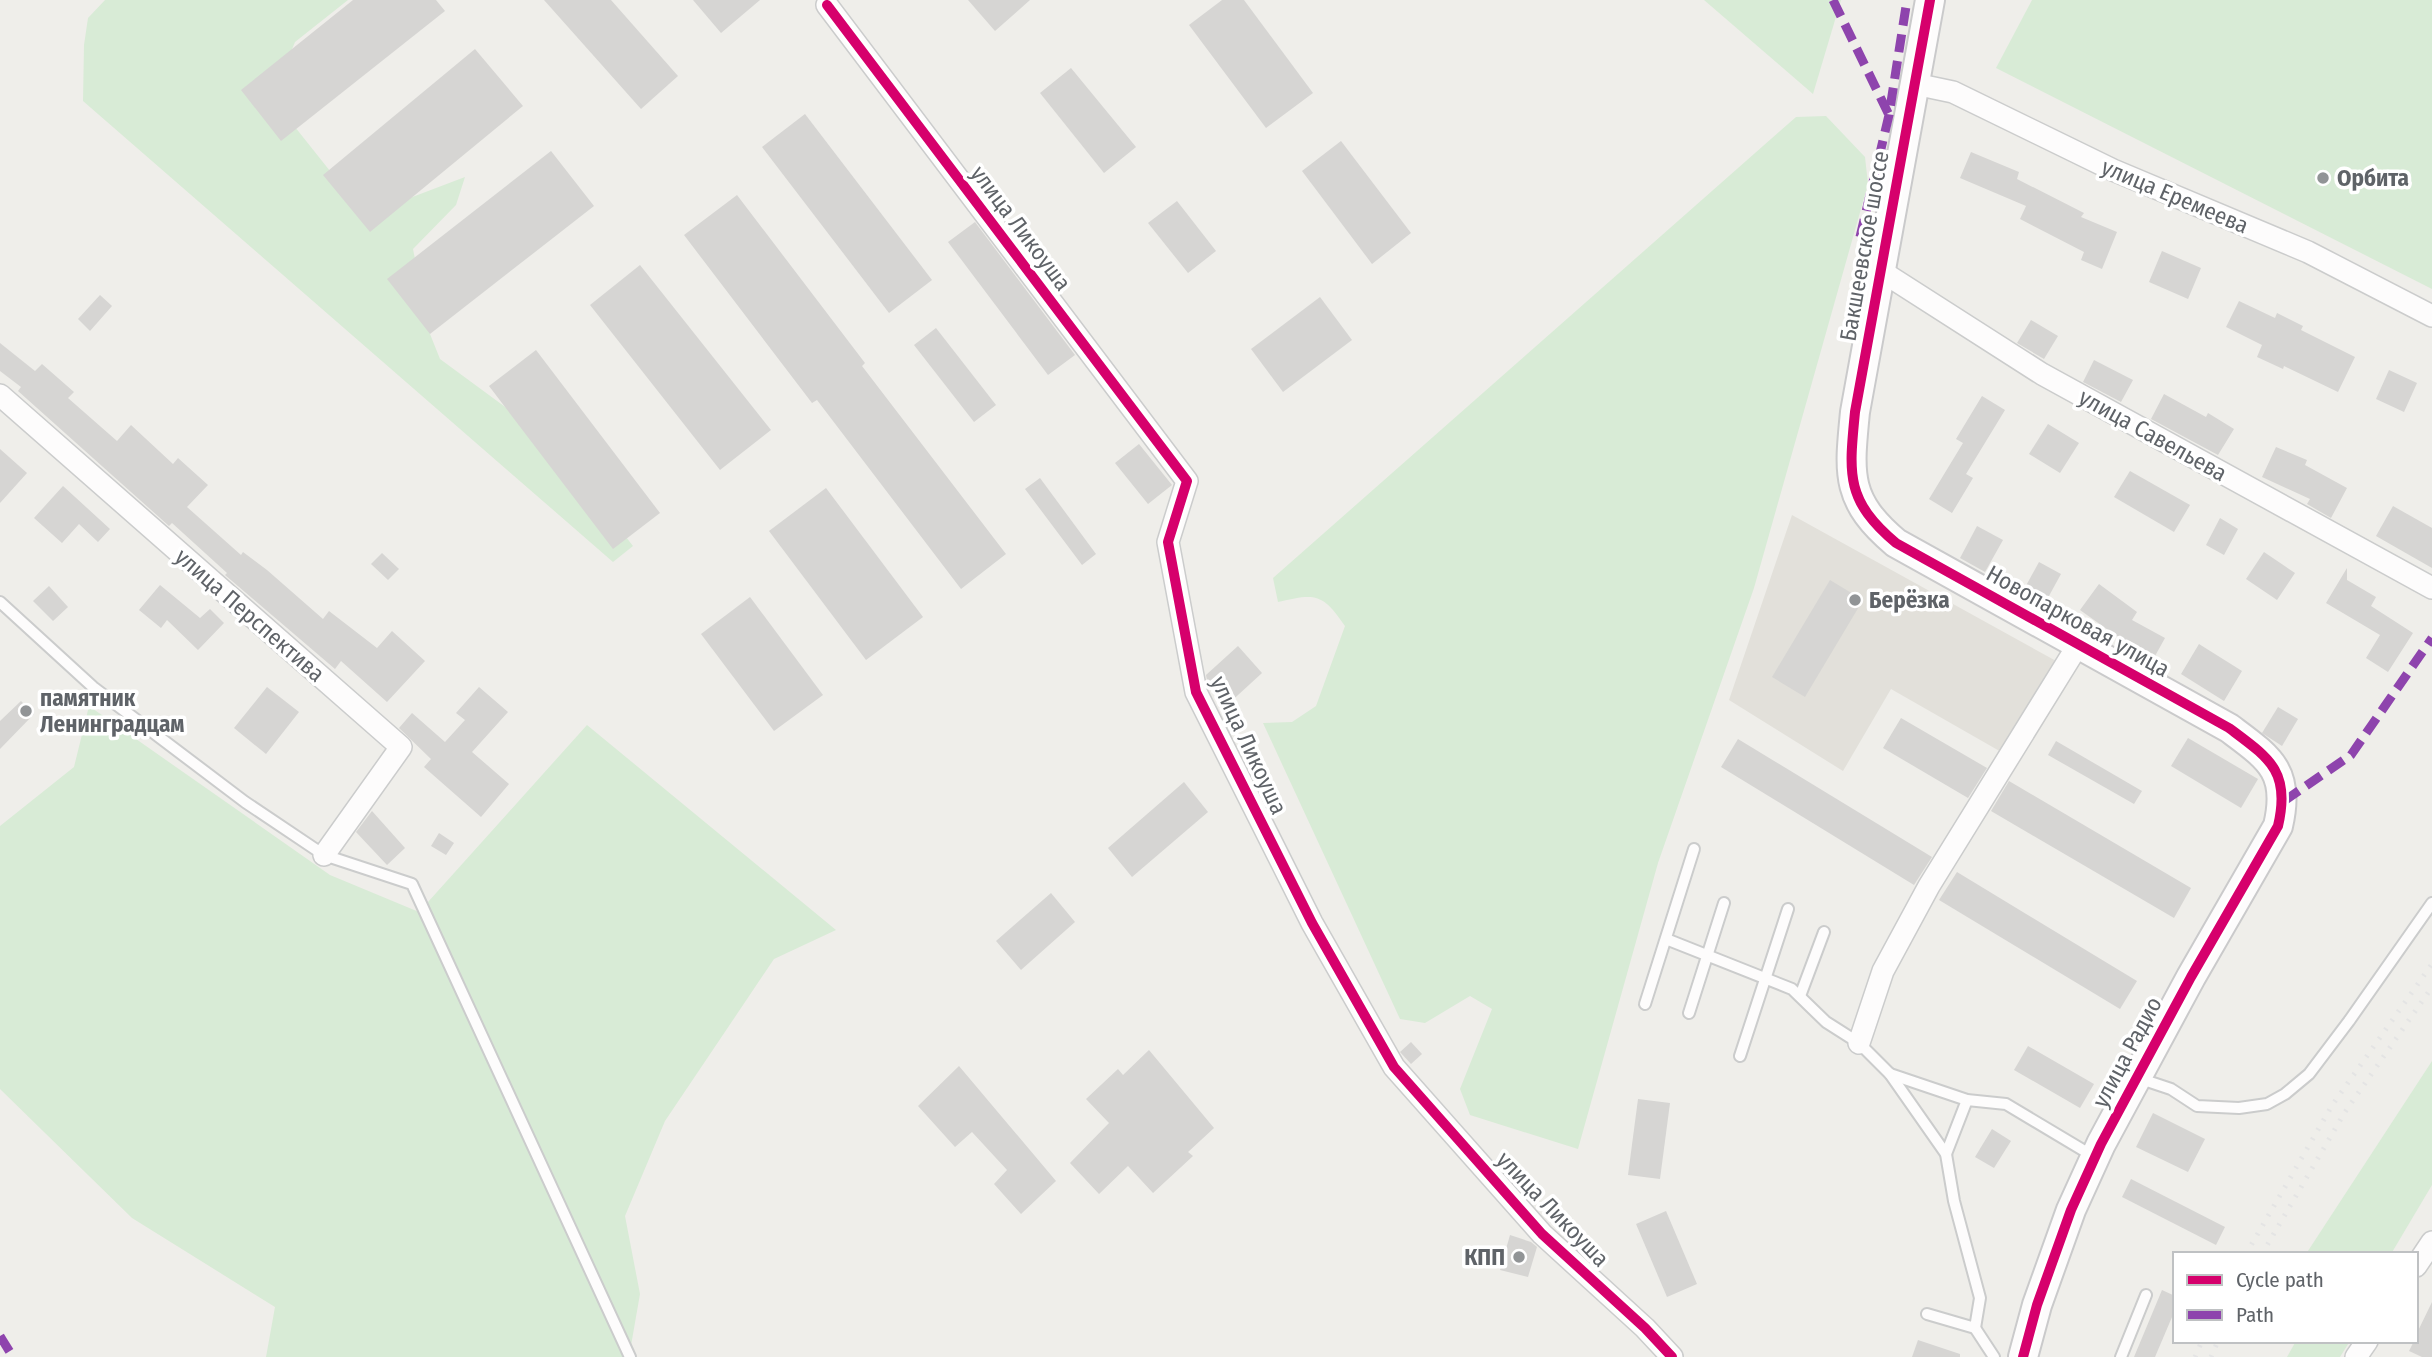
<svg xmlns="http://www.w3.org/2000/svg" width="2432" height="1357" viewBox="0 0 2432 1357" font-family="'Fira Sans Condensed',sans-serif">
  <style>
    .education { fill: #e2e0da }
    .green { fill: #d8ebd6 }
    .building { fill: #d6d5d3 }
    .lines { fill: none; stroke-linecap: round; stroke-linejoin: round }
    .lane-casing { stroke: #cbcccc; stroke-width: 14 }
    .street-casing { stroke: #cbcccc; stroke-width: 24 }
    .secondary-casing { stroke: #cacacb; stroke-width: 32 }
    .lane { stroke: #fdfcfc; stroke-width: 10 }
    .street { stroke: #fdfcfc; stroke-width: 21 }
    .secondary { stroke: #fdfcfc; stroke-width: 28 }
    .rail { stroke: #e4e4e4; stroke-width: 5; stroke-dasharray: 2 9; stroke-linecap: butt }
    .quiet { stroke: #8e44ad; stroke-width: 9; stroke-dasharray: 18 9; stroke-linecap: butt }
    .cycleway-casing { stroke: #fff; stroke-width: 15 }
    .cycleway { stroke: #d6006c; stroke-width: 10 }
    .poi-dot { fill: #919496; stroke: #fff; stroke-width: 2.5 }
    .labels { text-anchor: middle; dominant-baseline: central; stroke-width: 7; stroke-linejoin: round; paint-order: stroke }
    .poi-label { font-size: 23px; font-weight: bold; fill: #5f6368; stroke: #fff; text-anchor: start }
    .street-label { font-size: 23px; fill: #5f6368; stroke: #fff }
  </style>
  <rect width="100%" height="100%" fill="#efeeea"/>
  <polygon class="education" points="1792,515 2058,662 2003,753 1891,689 1843,771 1729,700"/>
  <g class="green">
    <polygon points="105,0 348,0 295,42 283,71 295,127 365,215 465,177 456,205 413,249 430,334 440,359 549,439 633,546 613,562 83,101 84,45 88,18"/>
    <polygon points="1704,0 1841,0 1813,94"/>
    <polygon points="2032,0 2432,0 2432,289 1996,68"/>
    <path d="M 1826,116 L 1865,157 L 1868,184 L 1754,588 L 1658,863 L 1578,1149 L 1470,1115 L 1460,1089 L 1492,1009 L 1470,996 L 1425,1023 L 1400,1019 L 1263,723 L 1292,722 L 1316,706 L 1345,626 C 1323,593 1315,593 1278,602 L 1273,578 L 1796,117 Z"/>
    <polygon points="89,706 330,875 419,912 587,725 836,930 774,959 665,1121 625,1216 640,1294 629,1357 266,1357 275,1307 132,1218 0,1089 0,826 74,767"/>
    <polygon points="2432,1061 2432,1185 2391,1254 2306,1254"/>
    <polygon points="2296,1341 2350,1341 2340,1357 2287,1357"/>
  </g>
  <g class="building">
    <polygon points="353,0 436,0 445,11 281,141 241,90"/>
    <polygon points="544,0 611,0 678,76 641,109"/>
    <polygon points="693,0 760,0 721,33"/>
    <polygon points="968,0 1030,0 995,31"/>
    <polygon points="1222,0 1244,0 1313,93 1266,128 1189,25"/>
    <polygon points="475,49 523,106 370,232 323,175"/>
    <polygon points="1071,68 1136,147 1104,173 1040,93"/>
    <polygon points="805,114 932,280 889,313 762,147"/>
    <polygon points="1341,141 1411,233 1372,264 1302,171"/>
    <polygon points="551,151 594,206 430,334 387,279"/>
    <polygon points="1971,152 2019,172 2017,179 2084,213 2081,217 2117,232 2102,269 2081,260 2084,252 2020,219 2026,206 1960,178"/>
    <polygon points="737,195 865,363 862,366 1006,554 961,589 817,400 812,403 684,235"/>
    <polygon points="1177,201 1216,251 1188,273 1148,223"/>
    <polygon points="975,222 1075,355 1048,375 948,242"/>
    <polygon points="2162,251 2201,268 2188,299 2149,282"/>
    <polygon points="640,265 771,430 720,470 590,305"/>
    <polygon points="100,295 112,306 90,331 78,319"/>
    <polygon points="1320,297 1352,340 1283,392 1251,349"/>
    <polygon points="2239,301 2275,318 2277,313 2303,326 2301,330 2355,357 2338,392 2284,366 2283,369 2257,357 2262,345 2226,327"/>
    <polygon points="2031,320 2058,336 2044,359 2017,343"/>
    <polygon points="936,328 996,405 974,422 914,345"/>
    <polygon points="0,343 35,371 42,364 74,392 68,398 117,441 131,425 173,464 178,458 208,485 187,507 241,555 243,552 267,570 323,619 329,611 377,648 392,631 425,661 387,702 341,661 335,669 225,575 227,573 172,523 169,526 18,391 21,387 0,371"/>
    <polygon points="536,350 660,513 613,549 489,386"/>
    <polygon points="2094,360 2133,380 2121,402 2083,382"/>
    <polygon points="2389,370 2417,383 2404,412 2376,399"/>
    <polygon points="2164,394 2206,417 2208,413 2234,429 2218,455 2151,419"/>
    <polygon points="1982,396 2005,410 1966,474 1973,478 1952,513 1929,499 1963,443 1956,439"/>
    <polygon points="2048,424 2079,443 2060,473 2029,454"/>
    <polygon points="1139,444 1172,485 1148,504 1115,463"/>
    <polygon points="2276,447 2307,460 2305,465 2347,488 2331,518 2307,504 2310,499 2262,477"/>
    <polygon points="0,449 27,473 0,503"/>
    <polygon points="2130,471 2190,505 2174,532 2114,497"/>
    <polygon points="1040,478 1096,554 1082,565 1025,489"/>
    <polygon points="63,486 110,529 98,542 79,524 62,543 34,518"/>
    <polygon points="826,488 923,617 866,660 769,531"/>
    <polygon points="2393,506 2432,528 2432,568 2376,536"/>
    <polygon points="2220,518 2238,529 2224,555 2206,545"/>
    <polygon points="1977,526 2003,540 1985,572 1960,558"/>
    <polygon points="2264,552 2295,573 2277,600 2246,579"/>
    <polygon points="382,553 399,569 388,580 371,564"/>
    <polygon points="2039,562 2061,574 2044,605 2022,593"/>
    <polygon points="2347,568 2347,580 2376,597 2371,606 2413,633 2388,672 2366,658 2380,635 2326,603"/>
    <polygon points="1830,580 1863,600 1805,697 1772,677"/>
    <polygon points="2099,584 2137,612 2132,620 2165,638 2150,665 2129,653 2132,647 2080,610"/>
    <polygon points="160,585 200,618 210,609 224,623 198,650 167,620 161,628 139,610"/>
    <polygon points="49,586 68,607 53,621 33,601"/>
    <polygon points="750,597 823,695 774,731 701,634"/>
    <polygon points="2199,644 2242,671 2224,701 2181,674"/>
    <polygon points="1238,646 1262,673 1226,706 1208,686 1206,675"/>
    <polygon points="267,687 299,712 266,754 234,728"/>
    <polygon points="479,687 508,712 472,752 509,784 481,817 424,767 431,759 399,728 412,713 445,742 465,720 456,713"/>
    <polygon points="21,701 34,714 0,749 0,721"/>
    <polygon points="2278,707 2298,719 2282,746 2262,733"/>
    <polygon points="1901,718 1987,768 1968,798 1883,748"/>
    <polygon points="2188,738 2258,779 2241,808 2171,766"/>
    <polygon points="1738,739 1932,857 1914,885 1721,767"/>
    <polygon points="2056,741 2142,791 2134,804 2048,755"/>
    <polygon points="2009,781 2191,888 2174,918 1991,811"/>
    <polygon points="1184,782 1208,812 1132,877 1108,848"/>
    <polygon points="372,811 405,848 387,865 356,832"/>
    <polygon points="439,833 454,843 446,855 431,846"/>
    <polygon points="1957,872 2137,981 2120,1009 1939,900"/>
    <polygon points="1051,893 1075,922 1021,970 996,941"/>
    <polygon points="1411,1042 1422,1054 1411,1064 1400,1052"/>
    <polygon points="2028,1046 2094,1084 2080,1108 2014,1070"/>
    <polygon points="1149,1050 1214,1128 1188,1152 1193,1156 1153,1193 1128,1166 1099,1194 1070,1163 1109,1123 1086,1099 1118,1069 1123,1075"/>
    <polygon points="959,1066 1056,1181 1021,1214 994,1184 1007,1170 972,1132 955,1147 918,1106"/>
    <polygon points="1638,1099 1670,1103 1660,1179 1628,1175"/>
    <polygon points="2153,1113 2205,1139 2188,1172 2136,1147"/>
    <polygon points="1992,1129 2011,1141 1994,1168 1975,1157"/>
    <polygon points="2131,1179 2225,1227 2216,1245 2122,1197"/>
    <polygon points="1666,1211 1697,1284 1667,1297 1636,1224"/>
    <polygon points="1510,1235 1531,1242 1537,1247 1528,1277 1500,1270"/>
    <polygon points="2162,1290 2175,1296 2175,1310 2155,1357 2134,1357"/>
    <polygon points="2432,1302 2432,1357 2422,1357 2409,1351 2414,1341 2416,1341 2416,1335"/>
    <polygon points="1918,1340 1960,1354 1960,1357 1912,1357"/>
  </g>
  <g class="lines">
    <defs>
      <g id="lane">
        <polyline points="0,602 93,687 245,802 324,855 412,884 630,1357"/>
        <polyline points="1666,939 1792,989 1826,1022 1859,1043 1890,1074 1946,1154 1954,1201 1980,1298 1975,1328 1927,1314"/>
        <polyline points="1800,996 1824,932"/>
        <polyline points="1645,1004 1694,849"/>
        <polyline points="1689,1013 1724,903"/>
        <polyline points="1740,1056 1788,909"/>
        <polyline points="1890,1074 1967,1100 2006,1104 2093,1156"/>
        <polyline points="2138,1078 2171,1089 2197,1106 2239,1108 2267,1104 2285,1094 2309,1074 2349,1021 2432,903"/>
        <polyline points="1946,1154 1967,1100"/>
        <polyline points="1975,1328 1994,1357"/>
        <polyline points="2121,1357 2146,1295"/>
      </g>
      <g id="street">
        <polyline points="827,5 1187,481 1168,542 1196,692 1312,923 1394,1067 1542,1234 1645,1328 1672,1357"/>
        <polyline points="1915,84 1953,92 2113,170 2308,252 2432,316"/>
        <polyline points="1881,271 2042,374 2432,588"/>
        <polyline points="0,395 401,747 324,855"/>
        <polyline points="1859,1043 1883,971 1929,886 2078,645"/>
        <polyline points="2416,1266 2432,1242"/>
        <polyline points="2356,1357 2367,1341"/>
      </g>
      <path id="secondary" d="M 1930,0 L 1855,412 C 1849,474 1845,500 1896,543 L 2229,728 C 2269,758 2291,771 2278,826 L 2191,977 L 2101,1144 L 2071,1210 L 2037,1305 L 2023,1357"/>
    </defs>
    <use href="#lane" class="lane-casing"/>
    <use href="#street" class="street-casing"/>
    <use href="#secondary" class="secondary-casing"/>
    <use href="#lane" class="lane"/>
    <use href="#street" class="street"/>
    <use href="#secondary" class="secondary"/>
    <g class="rail">
      <polyline points="2246,1254 2333,1104 2432,964"/>
      <polyline points="2262,1254 2345,1112 2432,987"/>
      <polyline points="2195,1357 2202,1341"/>
      <polyline points="2211,1357 2218,1341"/>
    </g>
    <g class="quiet">
      <polyline points="1833,0 1889,115"/>
      <polyline points="1860,237 1889,115 1907,0"/>
      <polyline points="2284,801 2351,755 2432,638"/>
      <polyline points="0,1336 13,1357"/>
    </g>
    <defs>
      <g id="cycleway">
        <path d="M 1930,0 L 1855,412 C 1849,474 1845,500 1896,543 L 2229,728 C 2269,758 2291,771 2278,826 L 2191,977 L 2101,1144 L 2071,1210 L 2037,1305 L 2023,1357"/>
        <polyline points="827,5 1187,481 1168,542 1196,692 1312,923 1394,1067 1542,1234 1645,1328 1672,1357"/>
      </g>
    </defs>
    <use href="#cycleway" class="cycleway-casing"/>
    <use href="#cycleway" class="cycleway"/>
  </g>
  <g class="poi-dot">
    <circle cx="2323" cy="178" r="7"/>
    <circle cx="1855" cy="600" r="7"/>
    <circle cx="26" cy="711" r="7"/>
    <circle cx="1519" cy="1257" r="7"/>
  </g>
  <g class="labels">
    <g class="poi-label">
      <text x="2337" y="178">Орбита</text>
      <text x="1869" y="600">Берёзка</text>
      <text x="40" y="698">памятник<tspan x="40" dy="26">Ленинградцам</tspan></text>
      <text x="1505" y="1257" text-anchor="end">КПП</text>
    </g>
    <g class="street-label">
      <text transform="translate(2175 196) rotate(23)">улица Еремеева</text>
      <text transform="translate(1021 228) rotate(53)">улица Ликоуша</text>
      <text transform="translate(1864 246) rotate(-80)">Бакшеевское шоссе</text>
      <text transform="translate(2153 435) rotate(29)">улица Савельева</text>
      <text transform="translate(250 615) rotate(41)">улица Перспектива</text>
      <text transform="translate(2078 621) rotate(29)">Новопарковая улица</text>
      <text transform="translate(1249 745) rotate(65)">улица Ликоуша</text>
      <text transform="translate(2127 1052) rotate(-62)">улица Радио</text>
      <text transform="translate(1553 1209) rotate(46)">улица Ликоуша</text>
    </g>
  </g>
  <rect x="2173" y="1252" width="245" height="91" fill="#ffffff" stroke="#bfc1c3" stroke-width="2"/>
  <rect x="2187" y="1275" width="35" height="10" fill="#d6006c" stroke="#bfc1c3" stroke-width="2"/>
  <text x="2236" y="1287" font-size="21" fill="#5f6368">Cycle path</text>
  <rect x="2187" y="1310" width="35" height="10" fill="#8e44ad" stroke="#bfc1c3" stroke-width="2"/>
  <text x="2236" y="1322" font-size="21" fill="#5f6368">Path</text>
</svg>
